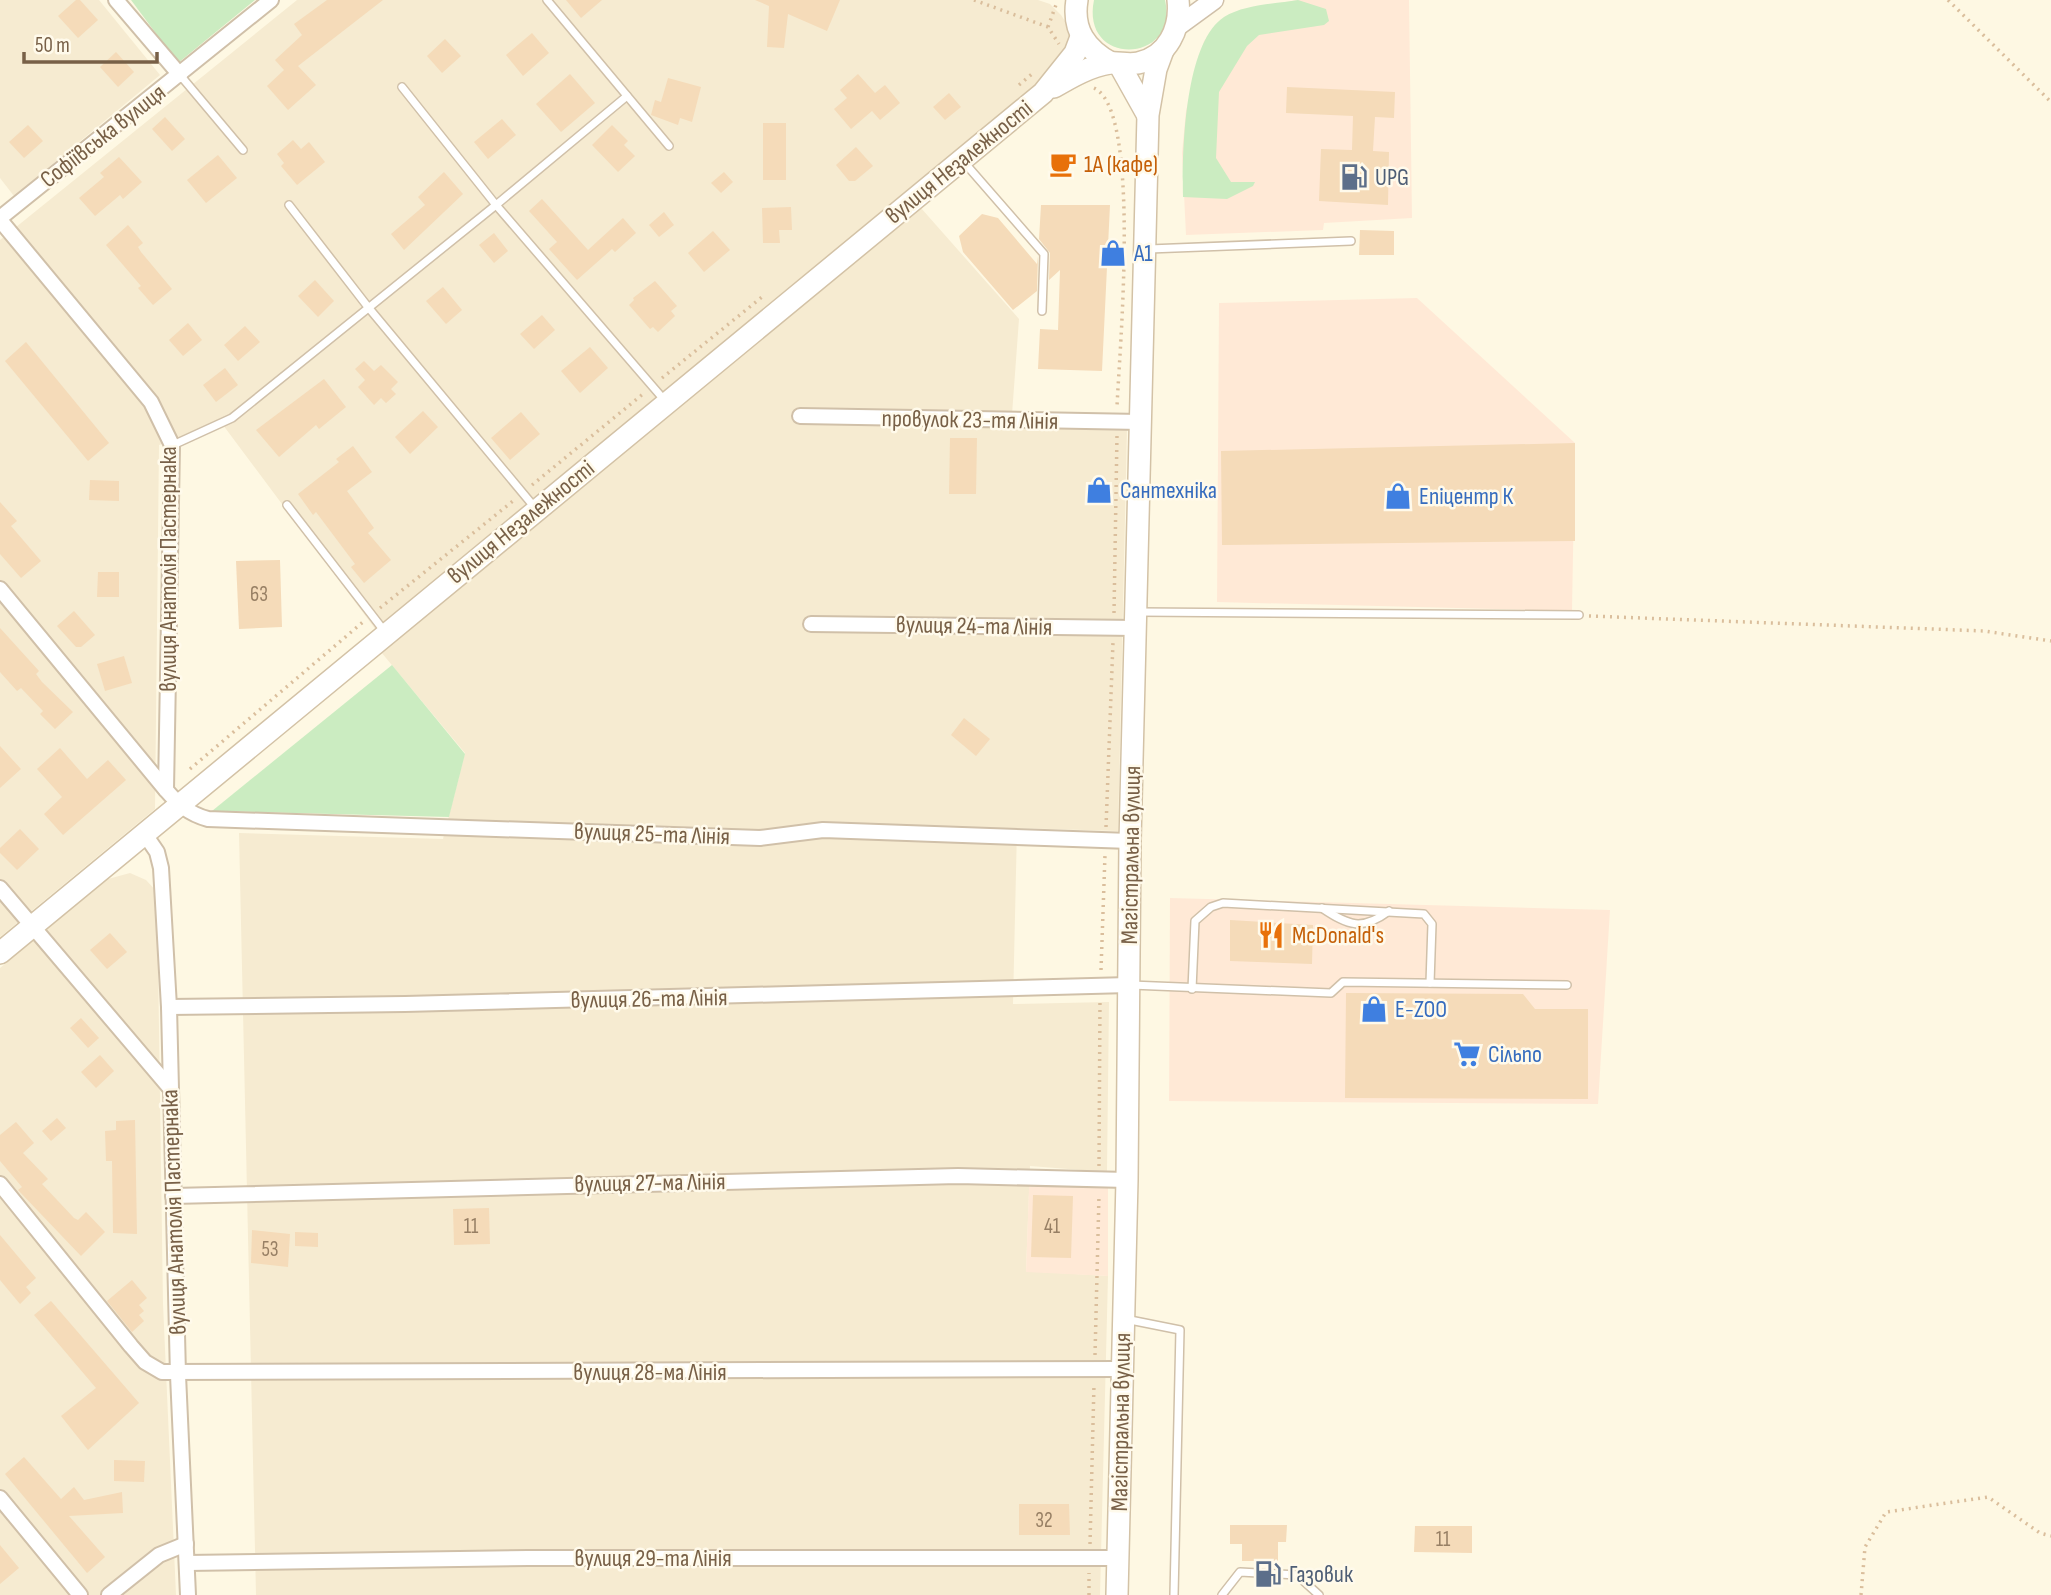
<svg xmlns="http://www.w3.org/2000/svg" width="2051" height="1595" viewBox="0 0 2051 1595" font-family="'Sofia Sans Condensed',sans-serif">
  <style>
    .residential { fill: #f6ebd1 }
    .commercial { fill: #ffe9d6 }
    .green { fill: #cbecc1 }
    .building { fill: #f5dbb9 }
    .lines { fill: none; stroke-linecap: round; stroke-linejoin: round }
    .service-casing { stroke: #d0c0a9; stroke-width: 10 }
    .minor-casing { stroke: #d0c0a9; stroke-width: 18 }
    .tertiary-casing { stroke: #d0c0a9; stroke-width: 21 }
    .secondary-casing { stroke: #d3c2a6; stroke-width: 24 }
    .path { stroke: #dabe9c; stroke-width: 3.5; stroke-dasharray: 2 5; stroke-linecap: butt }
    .service { stroke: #fff; stroke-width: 7 }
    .minor { stroke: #fff; stroke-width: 14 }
    .tertiary { stroke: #fff; stroke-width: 18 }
    .secondary { stroke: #fff; stroke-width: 21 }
    .labels { text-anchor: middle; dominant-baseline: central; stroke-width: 5; stroke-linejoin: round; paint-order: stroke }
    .number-label { font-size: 21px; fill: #977f64 }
    .street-label { font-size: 24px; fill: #786047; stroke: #fffaeb }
    .food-label { font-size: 24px; fill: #c56008; stroke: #fffaeb; text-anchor: start }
    .service-label { font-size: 24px; fill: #4e5e75; stroke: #fffaeb; text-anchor: start }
    .shop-label { font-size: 24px; fill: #366cbe; stroke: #fffaeb; text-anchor: start }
  </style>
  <rect width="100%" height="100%" fill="#fef8e3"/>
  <g class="residential">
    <polygon points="0,0 99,0 160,75 14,196 0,178"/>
    <polygon points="297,0 1038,0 1050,4 1061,15 1070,29 1070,42 1050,76 376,630 223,425 159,445 155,809 0,937 0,240"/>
    <polygon points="921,208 1019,319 1011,428 1127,429 1118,831 1017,828 1013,1004 1109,1002 1107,1172 1030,1166 1026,1271 1108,1276 1100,1595 256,1595 239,833 443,839 465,753 381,652"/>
    <polygon points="130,873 146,880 157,892 163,1304 176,1595 0,1595 0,968 108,879"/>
  </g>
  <g class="commercial">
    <polygon points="1298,0 1409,0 1412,218 1324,223 1323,230 1186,235 1182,153 1186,111 1204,41 1224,18 1240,10"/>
    <polygon points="1417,298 1575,443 1572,611 1217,602 1219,303"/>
    <polygon points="1170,898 1610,910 1598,1104 1169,1101"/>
    <polygon points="1108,1186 1108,1276 1026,1272 1029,1187"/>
  </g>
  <g class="green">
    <polygon points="131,0 255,0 178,63"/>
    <path d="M 1094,0 L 1165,0 C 1180,64 1080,68 1094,0 Z"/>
    <path d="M 1298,0 L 1326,9 L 1329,21 L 1324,25 L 1259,35 L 1247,46 L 1219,92 L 1216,158 L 1231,182 L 1255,182 L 1253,186 L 1227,199 L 1183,197 C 1182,154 1184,43 1224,17 C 1245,4 1275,4 1298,0 Z"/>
    <polygon points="392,665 465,754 449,817 212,811"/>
  </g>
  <g class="building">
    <polygon points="76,0 80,0 98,20 78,38 58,16"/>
    <polygon points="327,0 383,0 298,66 316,85 288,110 267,86 284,70 275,60 302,35 294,24"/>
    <polygon points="566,0 602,0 581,18"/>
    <polygon points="755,0 840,0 827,31 788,14 784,48 767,47 769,6"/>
    <polygon points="532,33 549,53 523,76 506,55"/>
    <polygon points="445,39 461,56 442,73 427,56"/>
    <polygon points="116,52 134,72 118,87 100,67"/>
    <polygon points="570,74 595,103 561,132 536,104"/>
    <polygon points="858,74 875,93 885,85 900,103 880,120 872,111 851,129 834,109 847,98 840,90"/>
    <polygon points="668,78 701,87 692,122 680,118 678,125 651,115 655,100 661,102"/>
    <polygon points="1287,87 1395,92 1394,118 1375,117 1373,151 1389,152 1388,205 1319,201 1321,149 1352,150 1353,116 1286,113"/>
    <polygon points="949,93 961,107 945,120 933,107"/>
    <polygon points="165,117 185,139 172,151 152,129"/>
    <polygon points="502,119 516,135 488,159 474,142"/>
    <rect x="763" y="123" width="23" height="57"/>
    <polygon points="28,125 43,141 24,158 9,142"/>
    <polygon points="612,125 628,141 624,145 635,156 618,172 592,145"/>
    <polygon points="293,140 301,149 309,142 325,162 297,185 281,166 284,163 277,154"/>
    <polygon points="856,147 873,166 855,181 849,181 836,165"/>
    <polygon points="218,155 237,178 206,203 187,180"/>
    <polygon points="119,157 142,182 123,199 120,195 95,216 79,198 104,177 100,173"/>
    <polygon points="444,172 463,194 404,250 391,234 425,205 418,197"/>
    <polygon points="724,172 733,182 721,193 711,183"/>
    <polygon points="542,199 588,250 623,218 636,233 615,252 612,249 577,280 549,249 557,242 529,211"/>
    <polygon points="1041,205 1110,205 1102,371 1038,369 1040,329 1058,330 1060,270 1049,280 1050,253 1039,239"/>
    <polygon points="791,207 792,230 779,230 780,243 763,243 762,208"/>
    <polygon points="664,212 674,225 659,237 649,225"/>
    <polygon points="982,214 998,218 1037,264 1038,256 1037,291 1013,310 963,252 959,236"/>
    <polygon points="128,225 143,243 138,247 141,252 172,289 153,305 138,288 141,286 106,245"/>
    <polygon points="1360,230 1394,231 1394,255 1359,255"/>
    <polygon points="713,231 730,250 704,272 688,253"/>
    <polygon points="494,233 508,251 494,263 479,245"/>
    <polygon points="315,280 334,301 318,317 298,296"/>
    <polygon points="655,281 677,306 671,311 675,316 658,332 653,327 650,329 629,305 634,300 633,298"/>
    <polygon points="443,287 462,310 446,324 426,301"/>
    <polygon points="542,315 555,330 534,349 520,334"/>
    <polygon points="188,323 202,340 183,356 169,340"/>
    <polygon points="245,326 260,342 238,361 224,345"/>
    <polygon points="26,342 109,443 88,461 5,361"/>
    <polygon points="590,347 608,368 580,393 561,371"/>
    <polygon points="364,361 374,371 381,365 398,382 391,389 396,394 386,403 381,398 374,405 358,387 365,380 355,369"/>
    <polygon points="225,368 238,385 216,402 203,385"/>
    <polygon points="324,379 346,407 319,429 316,425 279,457 256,430"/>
    <polygon points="423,411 438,427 410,454 395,437"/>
    <polygon points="521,412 540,434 510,460 491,438"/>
    <polygon points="950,438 977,438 976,494 949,494"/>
    <polygon points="1575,443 1575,541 1222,545 1221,451"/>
    <polygon points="353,446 372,472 347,491 374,528 368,533 391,560 364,583 351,567 355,564 316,512 313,515 298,494 339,462 336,459"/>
    <polygon points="90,480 119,481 119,501 89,500"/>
    <polygon points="0,502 17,521 11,526 41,561 21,578 0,554"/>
    <polygon points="280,560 282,627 239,629 236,561"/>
    <polygon points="98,572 119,572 119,597 97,597"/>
    <polygon points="74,611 95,635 81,647 76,647 57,626"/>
    <polygon points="0,628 39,671 36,674 42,682 73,712 55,729 40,714 43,711 21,688 17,691 0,672"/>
    <polygon points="124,656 132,683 105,691 97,664"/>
    <polygon points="964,718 990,739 976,756 951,735"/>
    <polygon points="0,746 21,769 0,788"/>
    <polygon points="60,748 87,779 108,760 126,780 63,835 44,814 62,797 37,769"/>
    <polygon points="20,829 39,849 17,870 0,853 0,848"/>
    <polygon points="1230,920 1313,925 1312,964 1230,961"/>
    <polygon points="110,933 127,952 107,969 90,950"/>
    <polygon points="1346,993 1523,994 1535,1009 1588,1009 1588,1099 1345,1098"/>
    <polygon points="81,1018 99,1038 88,1048 70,1028"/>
    <polygon points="100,1055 114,1071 96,1088 81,1072"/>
    <polygon points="57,1118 66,1128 51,1141 42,1131"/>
    <polygon points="135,1120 137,1234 113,1233 112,1161 106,1161 105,1131 116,1130 116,1121"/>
    <polygon points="16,1122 34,1143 23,1153 48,1179 42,1184 74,1218 78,1220 86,1212 105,1232 81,1256 18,1190 22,1187 0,1161 0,1135"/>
    <polygon points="1033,1195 1073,1196 1071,1258 1031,1257"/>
    <polygon points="489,1208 490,1244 454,1245 453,1209"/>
    <polygon points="252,1230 290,1234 288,1267 251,1263"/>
    <polygon points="295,1232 318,1233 318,1247 295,1246"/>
    <polygon points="0,1235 36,1278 26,1287 31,1293 20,1304 0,1280"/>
    <polygon points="132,1280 147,1298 139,1305 144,1311 139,1315 144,1321 132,1332 107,1301"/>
    <polygon points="51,1301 139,1403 88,1450 61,1416 96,1388 34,1315"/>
    <polygon points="24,1457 61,1499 74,1487 84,1500 122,1492 123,1513 69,1516 105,1557 87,1573 5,1474"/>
    <polygon points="114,1460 145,1461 144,1482 114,1481"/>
    <polygon points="1019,1504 1069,1504 1070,1535 1019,1535"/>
    <polygon points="1230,1525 1287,1525 1286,1542 1278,1542 1278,1561 1242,1561 1242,1544 1230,1544"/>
    <polygon points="1415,1526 1472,1526 1472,1553 1414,1552"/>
    <polygon points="0,1545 19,1568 0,1584"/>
  </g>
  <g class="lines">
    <defs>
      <g id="service">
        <polyline points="547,0 669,146"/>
        <polyline points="180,75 243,150"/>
        <polyline points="627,96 496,205 666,402"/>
        <polyline points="963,161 1044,254 1042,311"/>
        <polyline points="289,205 368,307 536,509"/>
        <polyline points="1149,249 1351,241"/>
        <polyline points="173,445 232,418 496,205 402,87"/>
        <polyline points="287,505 385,632"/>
        <polyline points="1139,612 1579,615"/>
        <path d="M 1322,908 C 1349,926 1362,931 1389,911"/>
        <polyline points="1131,985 1331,993 1343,982 1567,985"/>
        <polyline points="1192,989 1195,921 1211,907 1223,903 1424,914 1432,924 1430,983"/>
        <polyline points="1125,1319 1180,1330 1174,1595"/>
        <polyline points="1222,1595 1240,1572 1297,1575 1319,1595"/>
      </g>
      <g id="minor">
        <polyline points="116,0 180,75"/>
        <polyline points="0,218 271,0"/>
        <path d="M 0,220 L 151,402 L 172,445 L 166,790 C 178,804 189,814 208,819 L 760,838 L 823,830 L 1130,841"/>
        <polyline points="800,416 1141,422"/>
        <polyline points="0,589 166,790"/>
        <polyline points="811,624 1136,628"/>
        <polyline points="144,833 157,852 161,868 169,1007 178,1375 188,1595"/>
        <polyline points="0,888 170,1088"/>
        <polyline points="169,1007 405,1004 1129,985"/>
        <polyline points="0,1184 131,1346 145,1362 162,1372 1122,1369"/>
        <polyline points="173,1196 958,1176 1127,1180"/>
        <polyline points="0,1498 80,1595"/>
        <polyline points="187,1563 528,1558 1118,1558"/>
        <polyline points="109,1595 159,1555 186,1544"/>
      </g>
      <polyline id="tertiary" points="1177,27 1214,0"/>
      <g id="secondary">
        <path d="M 1077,0 C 1072,30 1086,49 1111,63"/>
        <polyline points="1119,64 1147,114"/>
        <path d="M 1054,87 C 1071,77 1090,66 1110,63 C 1119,62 1128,65 1138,63 C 1168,57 1181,28 1178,0"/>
        <polyline points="0,953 1043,93 1075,53 1081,37"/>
        <polyline points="1117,1595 1127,1180 1130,841 1148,115 1156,69 1163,50"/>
      </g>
    </defs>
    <use href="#service" class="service-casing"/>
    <use href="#minor" class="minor-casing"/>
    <use href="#tertiary" class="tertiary-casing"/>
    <use href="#secondary" class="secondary-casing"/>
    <g class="path">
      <polyline points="974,0 1048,27 1059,44"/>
      <polyline points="1948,0 2051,102"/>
      <polyline points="1048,27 1057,2"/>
      <polyline points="1019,85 1032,74"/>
      <path d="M 1094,88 C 1142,109 1119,354 1117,407"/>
      <polyline points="662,378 762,297"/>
      <polyline points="532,485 643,394"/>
      <polyline points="380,608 513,501"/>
      <polyline points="1114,613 1117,435"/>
      <polyline points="1589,616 1984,631 2051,641"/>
      <polyline points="190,769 363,622"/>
      <polyline points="1106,827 1113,642"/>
      <polyline points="1101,970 1105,855"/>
      <polyline points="1099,1166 1100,999"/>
      <polyline points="1095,1355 1099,1195"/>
      <polyline points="1090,1544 1094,1384"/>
      <polyline points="1089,1595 1089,1573"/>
      <polyline points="1861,1595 1865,1547 1886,1512 1988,1497 2040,1533 2051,1536"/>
    </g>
    <use href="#service" class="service"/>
    <use href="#minor" class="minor"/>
    <use href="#tertiary" class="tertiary"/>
    <use href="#secondary" class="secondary"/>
  </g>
  <defs>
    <symbol id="cafe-bare" viewBox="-9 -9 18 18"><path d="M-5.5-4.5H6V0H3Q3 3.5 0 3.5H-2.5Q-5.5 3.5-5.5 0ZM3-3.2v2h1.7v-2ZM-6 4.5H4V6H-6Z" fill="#e8710a" stroke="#fffaeb" stroke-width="2.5" paint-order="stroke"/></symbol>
    <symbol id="fuel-bare" viewBox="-9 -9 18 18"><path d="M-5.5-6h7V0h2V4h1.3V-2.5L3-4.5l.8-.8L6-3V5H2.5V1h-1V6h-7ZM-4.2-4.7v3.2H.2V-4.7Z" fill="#5c6f8a" stroke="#fffaeb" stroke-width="2.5" paint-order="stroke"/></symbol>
    <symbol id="shop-bare" viewBox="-9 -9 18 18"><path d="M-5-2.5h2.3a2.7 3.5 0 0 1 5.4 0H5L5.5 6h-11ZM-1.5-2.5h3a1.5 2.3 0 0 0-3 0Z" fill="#3f7fe0" stroke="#fffaeb" stroke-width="2.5" paint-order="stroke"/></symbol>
    <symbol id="restaurant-bare" viewBox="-9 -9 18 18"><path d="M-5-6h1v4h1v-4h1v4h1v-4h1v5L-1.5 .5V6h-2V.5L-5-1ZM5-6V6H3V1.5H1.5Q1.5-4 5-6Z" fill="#e8710a" stroke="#fffaeb" stroke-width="2.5" paint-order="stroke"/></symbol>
    <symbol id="supermarket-bare" viewBox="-9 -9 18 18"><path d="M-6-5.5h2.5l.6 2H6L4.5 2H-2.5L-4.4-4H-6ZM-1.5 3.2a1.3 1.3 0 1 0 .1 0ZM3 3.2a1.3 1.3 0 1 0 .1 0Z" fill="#3f7fe0" stroke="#fffaeb" stroke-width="2.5" paint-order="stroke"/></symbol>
  </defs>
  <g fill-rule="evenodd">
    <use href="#cafe-bare" x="1044" y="145" width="38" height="38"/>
    <use href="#fuel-bare" x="1335" y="158" width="38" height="38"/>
    <use href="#shop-bare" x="1094" y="234" width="38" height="38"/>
    <use href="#shop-bare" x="1080" y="471" width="38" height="38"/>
    <use href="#shop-bare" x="1379" y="477" width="38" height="38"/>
    <use href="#restaurant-bare" x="1252" y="916" width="38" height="38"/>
    <use href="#shop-bare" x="1355" y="990" width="38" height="38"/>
    <use href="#supermarket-bare" x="1448" y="1035" width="38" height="38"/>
    <use href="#fuel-bare" x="1249" y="1555" width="38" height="38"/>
  </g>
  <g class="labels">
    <g class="number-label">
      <text x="259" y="594">63</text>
      <text x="471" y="1226">11</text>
      <text x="1052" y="1226">41</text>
      <text x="270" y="1249">53</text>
      <text x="1044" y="1520">32</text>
      <text x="1443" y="1539">11</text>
    </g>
    <g class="street-label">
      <text transform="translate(103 136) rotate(-38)">Софіївська вулиця</text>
      <text transform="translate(959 162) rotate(-39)">вулиця Незалежності</text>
      <text transform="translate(970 420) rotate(1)">провулок 23-тя Лінія</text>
      <text transform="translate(521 522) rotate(-39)">вулиця Незалежності</text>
      <text transform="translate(168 569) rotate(-90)">вулиця Анатолія Пастернака</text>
      <text transform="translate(974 626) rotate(1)">вулиця 24-та Лінія</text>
      <text transform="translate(652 834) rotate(2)">вулиця 25-та Лінія</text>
      <text transform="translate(1131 855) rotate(-89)">Магістральна вулиця</text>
      <text transform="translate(649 999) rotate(-1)">вулиця 26-та Лінія</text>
      <text transform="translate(650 1183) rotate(-1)">вулиця 27-ма Лінія</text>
      <text transform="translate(174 1212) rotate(-92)">вулиця Анатолія Пастернака</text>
      <text x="650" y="1372">вулиця 28-ма Лінія</text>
      <text transform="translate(1121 1422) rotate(-89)">Магістральна вулиця</text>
      <text x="653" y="1558">вулиця 29-та Лінія</text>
    </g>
    <g class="food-label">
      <text x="1084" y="164">1А (кафе)</text>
      <text x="1292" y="935">McDonald's</text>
    </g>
    <g class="service-label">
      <text x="1375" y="177">UPG</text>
      <text x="1289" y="1574">Газовик</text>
    </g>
    <g class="shop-label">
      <text x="1134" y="253">А1</text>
      <text x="1120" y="490">Сантехніка</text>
      <text x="1419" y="496">Епіцентр К</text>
      <text x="1395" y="1009">E-ZOO</text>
      <text x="1488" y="1054">Сільпо</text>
    </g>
  </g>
  <path d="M24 52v10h133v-10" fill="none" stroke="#786047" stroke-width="3.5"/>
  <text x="35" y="52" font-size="21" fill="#786047" stroke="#fffaeb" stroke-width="5" paint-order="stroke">50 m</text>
</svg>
